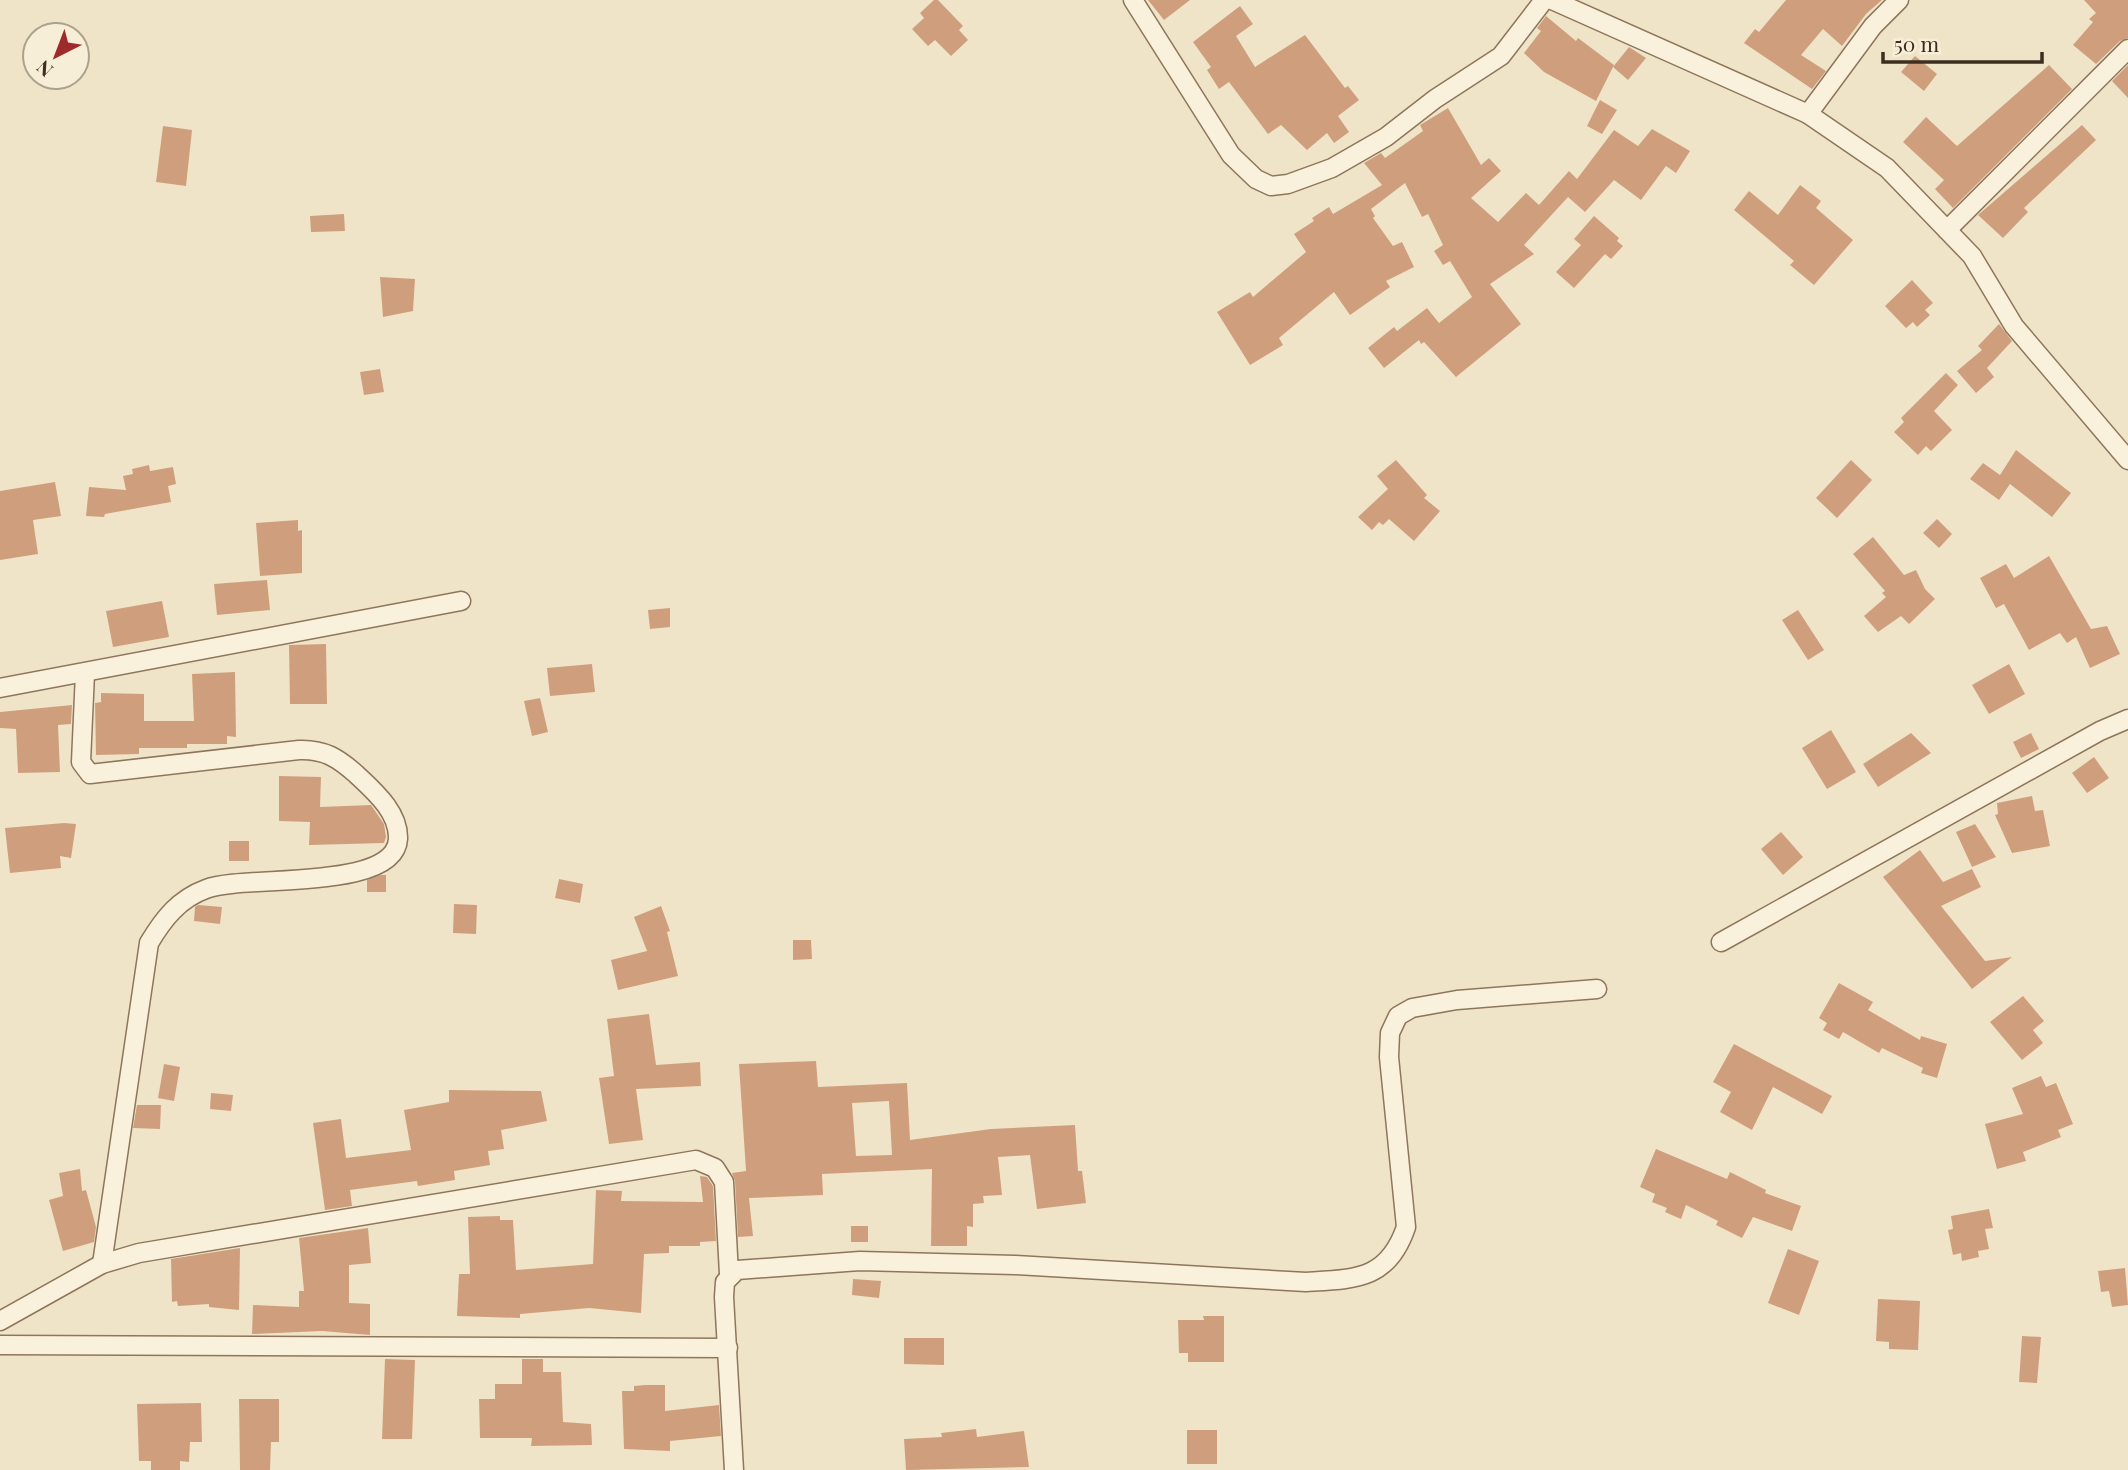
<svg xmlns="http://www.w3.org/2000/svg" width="2128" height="1470" viewBox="0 0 2128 1470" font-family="'Playfair Display',serif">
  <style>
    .building { fill: #cf9f7d; fill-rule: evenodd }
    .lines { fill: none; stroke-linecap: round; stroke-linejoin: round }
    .street-casing { stroke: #8d765c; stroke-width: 21 }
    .street { stroke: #faf1dc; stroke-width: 18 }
  </style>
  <rect width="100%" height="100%" fill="#f0e4c8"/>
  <g class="building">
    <polygon points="934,0 938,0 963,26 959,30 968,40 951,56 935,40 928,46 912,29 924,18 920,13"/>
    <polygon points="1148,0 1190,0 1164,20"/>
    <polygon points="1786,0 1882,0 1866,14 1842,46 1823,29 1801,55 1826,71 1812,89 1744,43 1755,29 1759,32"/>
    <polygon points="2084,0 2128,0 2128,38 2120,41 2096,64 2073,45 2093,22 2089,19 2096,13"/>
    <polygon points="1240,6 1253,24 1236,36 1255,67 1305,35 1345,88 1348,86 1359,100 1338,116 1349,132 1334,143 1327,133 1307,150 1281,125 1268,134 1229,82 1219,89 1207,70 1211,67 1193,42"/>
    <polygon points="1546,16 1576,41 1578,38 1614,65 1596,101 1544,72 1524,53 1541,31 1537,28"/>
    <polygon points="1629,47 1646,58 1628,80 1613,67"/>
    <polygon points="1915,56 1937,74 1924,91 1901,72"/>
    <polygon points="2049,65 2072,89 1953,208 1935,189 1944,180 1903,142 1926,117 1957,146"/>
    <polygon points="2128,65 2128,98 2112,81"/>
    <polygon points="1600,100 1617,110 1602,134 1587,126"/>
    <polygon points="1448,108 1481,165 1489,158 1501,171 1471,198 1498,222 1526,193 1539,205 1569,171 1577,179 1614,130 1638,146 1652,129 1690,151 1676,173 1666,166 1641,200 1614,180 1585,212 1568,197 1524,245 1534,254 1490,284 1521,324 1456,377 1424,342 1421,344 1419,340 1384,368 1368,348 1394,327 1397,331 1427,308 1439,323 1472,297 1450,261 1443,265 1434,251 1443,245 1428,214 1422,217 1405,183 1371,209 1375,216 1373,218 1393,246 1402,242 1414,267 1386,281 1390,287 1350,315 1334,292 1279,338 1283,345 1250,365 1217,312 1250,292 1253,297 1306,252 1294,234 1314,221 1312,218 1329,207 1333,214 1382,185 1364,163 1381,153 1385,158 1423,131 1420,125"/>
    <polygon points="2082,125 2096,140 2024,208 2028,212 2003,238 1978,215"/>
    <polygon points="163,126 192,130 186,186 156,182"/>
    <polygon points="1800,185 1821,201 1816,208 1853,240 1814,285 1790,265 1794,261 1734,210 1749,191 1778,215"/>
    <polygon points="344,214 345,231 311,232 310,216"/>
    <polygon points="1594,216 1619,238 1617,241 1623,246 1611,259 1605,254 1574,288 1556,272 1581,245 1574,239"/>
    <polygon points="380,277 415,279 413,311 383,317"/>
    <polygon points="1912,280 1933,303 1925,310 1930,315 1917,327 1913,322 1906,328 1885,306"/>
    <polygon points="1999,324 2012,341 1987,368 1994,377 1976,393 1957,371 1982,350 1978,346"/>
    <polygon points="380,369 384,392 364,395 360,372"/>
    <polygon points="1946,373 1958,385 1934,411 1952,430 1931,451 1926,446 1918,455 1894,432 1904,422 1901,418"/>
    <polygon points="2016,450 2071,493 2052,517 2010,484 1999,500 1970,479 1983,463 2000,475"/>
    <polygon points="1396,460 1427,495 1424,498 1440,511 1414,541 1389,519 1383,525 1379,522 1372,530 1358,517 1388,489 1377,476"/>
    <polygon points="1851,460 1872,480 1837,518 1816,498"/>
    <polygon points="149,465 150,471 173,467 176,484 168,486 171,502 105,514 104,517 86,516 89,487 126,490 123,476 133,474 132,469"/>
    <polygon points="55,482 61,516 33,520 38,554 0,560 0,491"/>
    <polygon points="1937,519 1952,534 1939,548 1923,533"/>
    <polygon points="298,520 298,531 302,530 302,573 260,576 256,523"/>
    <polygon points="1873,537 1904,575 1916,570 1925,589 1935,599 1909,624 1901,616 1878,632 1864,616 1886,597 1882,593 1885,591 1853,554"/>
    <polygon points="2049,556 2091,629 2107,626 2120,654 2090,668 2076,637 2067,643 2060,633 2029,650 2004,604 1996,608 1980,578 2006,564 2014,578"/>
    <polygon points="267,580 270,610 217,615 214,584"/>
    <polygon points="162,601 169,637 113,647 106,611"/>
    <polygon points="670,608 670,627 650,629 648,610"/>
    <polygon points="1798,610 1824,650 1808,660 1782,620"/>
    <polygon points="326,644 327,704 290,704 289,645"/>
    <polygon points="592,664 595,692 550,696 547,668"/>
    <polygon points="2009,664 2025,694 1989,714 1972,685"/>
    <polygon points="235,672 236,737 227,736 227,744 187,744 187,748 139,748 139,754 96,755 95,703 101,702 101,693 144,694 144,721 194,721 192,674"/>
    <polygon points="540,698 548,732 532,736 524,701"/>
    <polygon points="72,705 71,724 58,725 60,772 18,773 16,729 0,728 0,712"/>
    <polygon points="1831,730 1856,772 1827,789 1802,748"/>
    <polygon points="1911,733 1931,753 1878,787 1863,764"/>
    <polygon points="2031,733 2039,749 2021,758 2013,742"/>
    <polygon points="2094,757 2109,778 2087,793 2072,773"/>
    <polygon points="279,776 321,777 320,807 371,805 384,824 386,837 384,843 309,845 310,822 279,821"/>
    <polygon points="2032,796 2035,811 2043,810 2050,846 2012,853 1995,815 1998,814 1997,803"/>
    <polygon points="64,823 76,824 71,858 60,856 61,868 10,873 5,828"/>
    <polygon points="1975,824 1996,857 1972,867 1956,832"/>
    <polygon points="1781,832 1803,857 1783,875 1761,849"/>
    <rect x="229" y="841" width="20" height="20"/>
    <polygon points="1920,850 1943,882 1972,869 1981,887 1941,906 1985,961 2012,957 1972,989 1883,877"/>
    <polygon points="381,875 386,875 386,892 367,892 367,880"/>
    <polygon points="559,879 583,884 580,903 555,898"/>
    <polygon points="454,904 477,905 476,934 453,933"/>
    <polygon points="198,905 222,907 220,924 194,921 195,907"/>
    <polygon points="661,906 670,931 667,932 678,976 618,990 611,960 647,951 634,917"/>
    <polygon points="793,940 811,940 812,959 793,960"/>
    <polygon points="1839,983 1873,1002 1868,1010 1920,1040 1921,1036 1947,1044 1937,1078 1921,1073 1923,1068 1882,1048 1879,1053 1843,1032 1839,1039 1823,1030 1827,1023 1819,1018"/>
    <polygon points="2023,996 2044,1021 2033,1030 2043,1043 2022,1060 1990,1022"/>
    <polygon points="649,1014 656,1065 700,1062 701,1086 636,1089 643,1140 609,1144 599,1078 614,1076 607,1019"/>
    <polygon points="1734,1044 1832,1096 1822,1114 1773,1087 1752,1130 1720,1112 1731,1092 1713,1082"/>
    <path d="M 816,1061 L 818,1087 L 907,1083 L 910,1140 L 991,1129 L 1075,1125 L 1078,1171 L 1082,1171 L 1086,1203 L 1037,1209 L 1030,1155 L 998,1157 L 1002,1195 L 983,1196 L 984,1203 L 973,1204 L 973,1227 L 967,1226 L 967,1246 L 931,1246 L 932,1169 L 822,1174 L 823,1195 L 749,1198 L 753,1236 L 738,1237 L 735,1181 L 732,1173 L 746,1171 L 739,1064 ZM 889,1101 L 892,1155 L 856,1156 L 852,1103 Z"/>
    <polygon points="164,1064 180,1067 174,1101 158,1098"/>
    <polygon points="2041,1076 2046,1087 2056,1083 2073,1124 2058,1130 2061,1137 2023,1152 2026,1161 1997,1169 1985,1124 2023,1114 2012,1088"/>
    <polygon points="449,1090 541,1091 547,1121 501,1130 504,1149 488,1151 490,1165 454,1171 455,1180 418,1186 417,1181 350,1190 352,1206 325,1210 313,1123 341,1119 346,1158 411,1150 404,1110 449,1102"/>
    <polygon points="211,1093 233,1095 231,1111 210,1109"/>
    <polygon points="137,1105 161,1105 160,1129 133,1128"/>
    <polygon points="1656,1149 1727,1179 1730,1172 1766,1190 1765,1193 1801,1206 1792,1231 1753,1217 1742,1238 1716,1225 1718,1221 1686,1205 1681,1219 1665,1212 1667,1208 1652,1202 1655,1194 1640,1187"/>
    <polygon points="80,1169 82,1191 86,1190 96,1227 94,1242 63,1251 49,1200 63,1196 59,1173"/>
    <polygon points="700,1176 707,1177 713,1186 716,1241 700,1242 700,1246 669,1246 669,1253 644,1254 641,1313 589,1308 520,1314 520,1318 457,1316 459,1274 470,1274 468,1217 500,1216 500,1220 513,1220 516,1270 593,1264 596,1190 622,1191 621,1201 703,1202"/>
    <polygon points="1989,1209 1993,1228 1985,1229 1989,1249 1978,1251 1979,1257 1962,1261 1961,1253 1953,1255 1948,1230 1953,1229 1951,1216"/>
    <rect x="851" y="1226" width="17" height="16"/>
    <polygon points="368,1228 371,1263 349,1265 349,1303 370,1304 370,1335 322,1331 252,1334 253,1305 299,1307 299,1291 304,1291 299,1238"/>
    <polygon points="240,1248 239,1310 209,1307 209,1304 178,1306 177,1301 172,1302 171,1259"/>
    <polygon points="1788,1249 1819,1261 1799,1315 1768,1303"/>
    <polygon points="2125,1268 2128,1305 2112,1307 2109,1291 2101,1292 2098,1271"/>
    <polygon points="853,1279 881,1281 879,1298 852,1295"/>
    <polygon points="1878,1299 1920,1301 1918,1350 1889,1349 1889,1342 1876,1341"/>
    <polygon points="1203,1316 1224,1316 1224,1362 1188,1362 1188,1353 1179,1353 1178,1320 1204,1320"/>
    <polygon points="2022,1336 2041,1337 2037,1383 2019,1382"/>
    <polygon points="904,1338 944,1338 944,1365 904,1364"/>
    <polygon points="385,1359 415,1360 412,1439 382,1439"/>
    <polygon points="522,1359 543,1359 543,1372 561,1372 563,1422 591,1424 592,1445 531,1446 532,1438 480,1438 479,1399 495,1399 495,1384 522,1384"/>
    <polygon points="645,1385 665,1385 665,1411 719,1405 721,1436 670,1441 670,1451 624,1449 622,1391 634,1391 634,1386"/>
    <polygon points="239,1399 279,1399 279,1442 271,1442 270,1470 240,1470"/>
    <polygon points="201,1403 202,1442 190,1442 189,1462 180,1461 180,1470 151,1470 151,1461 139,1461 137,1404"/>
    <polygon points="976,1429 977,1437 1024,1431 1029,1467 906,1470 904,1439 942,1437 941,1433"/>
    <rect x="1187" y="1430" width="30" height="34"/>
  </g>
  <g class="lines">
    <defs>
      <g id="street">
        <polyline points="1133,0 1231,155 1256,179 1271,186 1288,184 1332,168 1386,137 1435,99 1501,56 1544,0"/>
        <polyline points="1552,0 1808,114 1887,168 1972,256 2014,326 2128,460"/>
        <polyline points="1808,114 1873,26 1899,0"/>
        <polyline points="1947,230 2128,49"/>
        <path d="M 85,673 L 81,762 L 90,774 L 299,750 C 324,749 338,758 356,774 C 374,791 399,812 398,839 C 395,892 244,874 206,889 C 179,899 164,918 149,943 L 102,1264"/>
        <polyline points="0,688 461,601"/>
        <polyline points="1721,942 2100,731 2128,719"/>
        <polyline points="0,1321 102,1264 139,1253 696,1160 715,1168 724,1182 729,1274"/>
        <polyline points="0,1345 728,1348"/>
        <path d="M 734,1470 L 724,1297 L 725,1282 L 737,1270 L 860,1261 L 1015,1265 L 1306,1282 C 1356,1279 1388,1280 1406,1227 L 1389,1057 L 1390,1033 L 1398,1016 L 1412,1008 L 1457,1000 L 1597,989"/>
      </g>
    </defs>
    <use href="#street" class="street-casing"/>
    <use href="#street" class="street"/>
  </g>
  <g transform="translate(56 56) rotate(222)"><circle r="33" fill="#f7eed8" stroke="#ada18e" stroke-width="2"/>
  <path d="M0-5L12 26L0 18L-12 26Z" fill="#9e2a2b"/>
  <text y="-10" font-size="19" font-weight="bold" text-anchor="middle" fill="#3d2e20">N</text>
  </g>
  <path d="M1883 52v10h159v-10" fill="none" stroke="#3d2e20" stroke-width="3.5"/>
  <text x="1894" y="52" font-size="21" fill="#3d2e20" stroke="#f7eed8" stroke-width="5" paint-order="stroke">50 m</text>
</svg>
